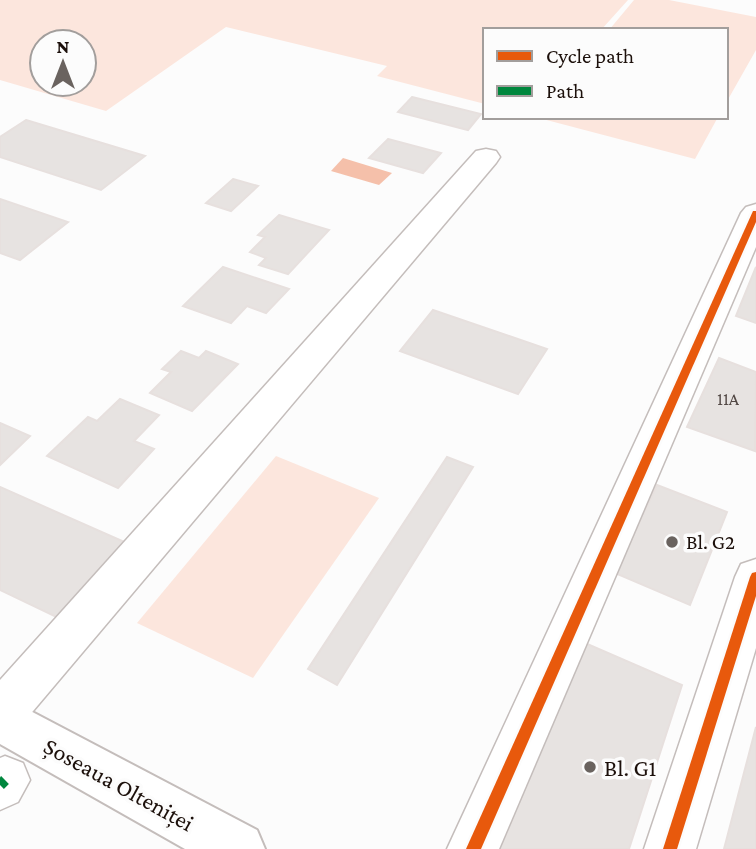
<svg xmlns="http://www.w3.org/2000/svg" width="756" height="849" viewBox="0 0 756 849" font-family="'Crimson Pro',serif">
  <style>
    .green { fill: #fce6dd; fill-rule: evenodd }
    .water { fill: #f5c0aa }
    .building { fill: #e7e3e1; stroke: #e7e0de; stroke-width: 2 }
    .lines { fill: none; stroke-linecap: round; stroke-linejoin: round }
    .minor-casing { stroke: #c4bdbb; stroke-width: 3 }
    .major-casing { stroke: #c4bdbb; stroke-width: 4 }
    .minor { fill: #fff; fill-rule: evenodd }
    .major { fill: #fff; fill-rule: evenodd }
    .quiet { stroke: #00873e; stroke-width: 11; stroke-dasharray: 22 11; stroke-linecap: butt }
    .cycleway-casing { stroke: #fcfcfc; stroke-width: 5 }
    .cycleway { fill: #e8590c; fill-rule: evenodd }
    .poi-dot { fill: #6a635f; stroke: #fcfcfc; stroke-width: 2.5 }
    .labels { text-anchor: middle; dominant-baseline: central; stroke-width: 7; stroke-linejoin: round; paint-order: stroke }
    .number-label { font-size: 18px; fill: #524844 }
    .poi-label { font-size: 21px; fill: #1c100b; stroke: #fcfcfc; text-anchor: start }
    .near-poi-label { font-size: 24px; fill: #1c100b; stroke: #fcfcfc; text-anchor: start }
    .near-street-label { font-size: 24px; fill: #1c100b; stroke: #fcfcfc }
  </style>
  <rect width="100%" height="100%" fill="#fcfcfc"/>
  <g class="green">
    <path d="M 0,0 L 628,0 L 601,30 L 485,30 L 485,104 L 377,76 L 387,66 L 226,27 L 106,111 L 0,80 ZM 42,42 L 84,42 L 84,84 L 42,84 Z"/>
    <polygon points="634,0 669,0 756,17 756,50 726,103 726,30 609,30"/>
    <polygon points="535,117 718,117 695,159"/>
    <polygon points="276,456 379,498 253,678 137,623"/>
  </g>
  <polygon class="water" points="343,158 392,173 379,185 331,171"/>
  <g class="building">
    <polygon points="412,97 481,114 468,130 398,112"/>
    <polygon points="26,120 145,156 101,190 0,157 0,137"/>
    <polygon points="388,139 441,153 423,173 369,158"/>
    <polygon points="233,179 258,186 231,211 206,203"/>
    <polygon points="0,199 68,222 20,260 0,253"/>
    <polygon points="279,215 329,230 288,274 259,265 266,258 250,252 265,237 258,235"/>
    <polygon points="223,267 289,289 266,313 247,306 231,323 183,306"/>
    <polygon points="756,267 756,323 736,316"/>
    <polygon points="433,310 547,349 518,394 400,351"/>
    <polygon points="181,351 199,358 206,351 238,364 192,411 150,393 171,372 162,369"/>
    <polygon points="719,358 756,372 755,451 687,427"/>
    <polygon points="120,399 159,415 134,441 154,449 118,488 47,456 88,417 97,421"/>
    <polygon points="0,423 30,436 0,465"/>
    <polygon points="447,457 473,467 337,685 308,669"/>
    <polygon points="657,485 727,512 690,605 615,573"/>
    <polygon points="0,487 131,545 67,622 0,590"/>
    <polygon points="578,640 682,685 629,849 491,849"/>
    <polygon points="756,727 756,849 724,849"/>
  </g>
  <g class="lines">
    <defs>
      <g id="minor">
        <polygon points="486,149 496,151 500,157 496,163 17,730 0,736 0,680 476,151"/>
        <polygon points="756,204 756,247 499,849 447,849 741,213 746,207"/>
        <polygon points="756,559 756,648 696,849 644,849 735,577 741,564"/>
        <polygon points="5,756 23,763 30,780 18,802 0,810 0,758"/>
      </g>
      <polygon id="major" points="0,695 257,830 265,849 185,849 0,744"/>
    </defs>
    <use href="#minor" class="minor-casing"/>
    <use href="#major" class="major-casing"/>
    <use href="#minor" class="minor"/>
    <use href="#major" class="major"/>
    <polyline class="quiet" points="0,785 5,780"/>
    <defs>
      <g id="cycleway">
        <polygon points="753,211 756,211 756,222 481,849 466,849"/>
        <polygon points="756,572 756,596 677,849 663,849 750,577 752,573"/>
      </g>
    </defs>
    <use href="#cycleway" class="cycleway-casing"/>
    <use href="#cycleway" class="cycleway"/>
  </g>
  <g class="poi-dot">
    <circle cx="672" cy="542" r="7"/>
    <circle cx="590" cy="767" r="7"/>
  </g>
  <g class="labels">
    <g class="number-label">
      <text x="728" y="399">11A</text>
    </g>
    <g class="poi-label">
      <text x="686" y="542">Bl. G2</text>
    </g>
    <g class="near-poi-label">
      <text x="604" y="767">Bl. G1</text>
    </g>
    <g class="near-street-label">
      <text transform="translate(119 784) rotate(29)">Șoseaua Olteniței</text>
    </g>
  </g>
  <rect x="483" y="28" width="245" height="91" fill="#fcfcfc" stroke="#a29e9c" stroke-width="2"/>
  <rect x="497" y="51" width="35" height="10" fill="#e8590c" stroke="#a29e9c" stroke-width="2"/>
  <text x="546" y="63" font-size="21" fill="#1c100b">Cycle path</text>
  <rect x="497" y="86" width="35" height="10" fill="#00873e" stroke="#a29e9c" stroke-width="2"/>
  <text x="546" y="98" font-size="21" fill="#1c100b">Path</text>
  <g transform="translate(63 63)"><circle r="33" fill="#fcfcfc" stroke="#a29e9c" stroke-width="2"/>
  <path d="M0-5L12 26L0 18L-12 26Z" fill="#6a635f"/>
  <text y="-10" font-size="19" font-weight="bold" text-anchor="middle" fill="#1c100b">N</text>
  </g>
</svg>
